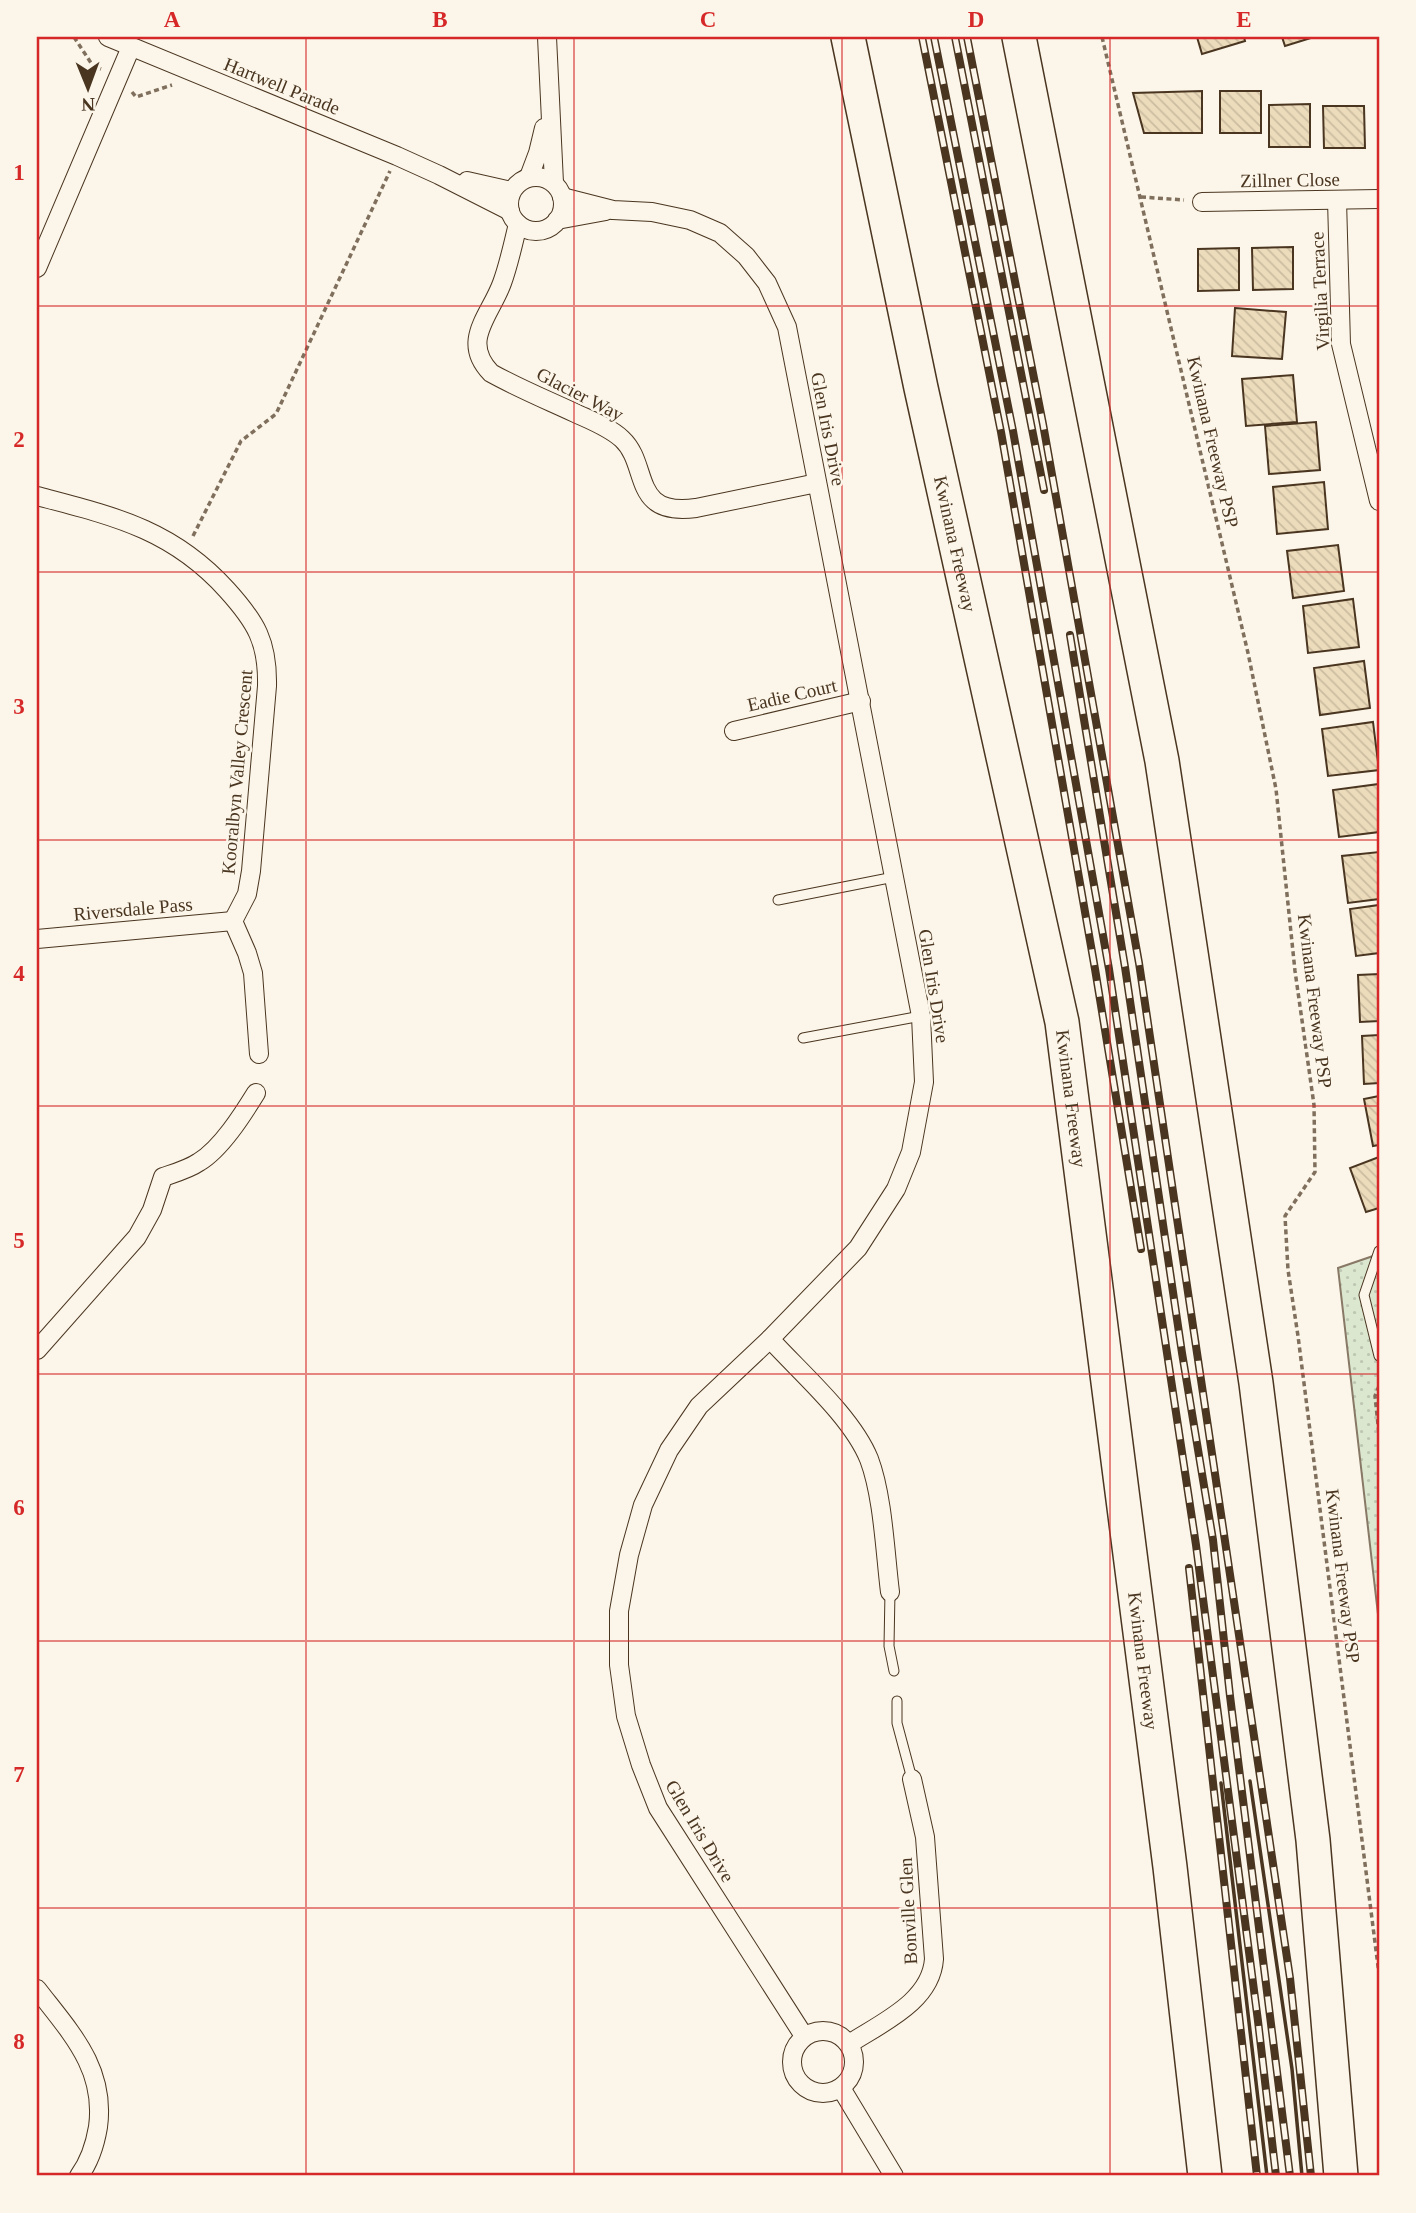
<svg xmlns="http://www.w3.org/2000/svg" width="1416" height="2213" viewBox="0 0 1416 2213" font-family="'Times New Roman',serif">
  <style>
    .park { fill: url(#park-dots); stroke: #887966; stroke-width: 2 }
    .building { fill: url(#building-back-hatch); stroke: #4a3520; stroke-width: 2 }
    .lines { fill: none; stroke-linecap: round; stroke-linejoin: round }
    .lane-casing { stroke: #4a3520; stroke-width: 11 }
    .street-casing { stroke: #4a3520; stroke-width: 20 }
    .highway-casing { stroke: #4a3520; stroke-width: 36 }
    .path { stroke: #7f6f5c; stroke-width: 3.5; stroke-dasharray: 5 3.5; stroke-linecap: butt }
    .lane { stroke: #fbf6e9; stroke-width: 9 }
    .street { stroke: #fbf6e9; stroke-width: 18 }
    .highway { stroke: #fbf6e9; stroke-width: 33 }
    .rail-casing { stroke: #4a3520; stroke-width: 8 }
    .rail { stroke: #fbf6e9; stroke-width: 5; stroke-dasharray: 16; stroke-linecap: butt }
    .wall { stroke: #4a3520; stroke-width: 3.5 }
    .grid { fill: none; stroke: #d62828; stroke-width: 2; stroke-opacity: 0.55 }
    .labels { text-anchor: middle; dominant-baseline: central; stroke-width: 5; stroke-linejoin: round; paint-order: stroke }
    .street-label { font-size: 19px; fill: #4a3520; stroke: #fbf6e9 }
    .neatline { fill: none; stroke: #d62828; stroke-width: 2.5 }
    .grid-label { font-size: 23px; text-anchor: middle; font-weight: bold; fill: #d62828 }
  </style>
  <defs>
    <pattern id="park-dots" width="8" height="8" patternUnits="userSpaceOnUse" patternTransform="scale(1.75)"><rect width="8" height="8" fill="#dce7d0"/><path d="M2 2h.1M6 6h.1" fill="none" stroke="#bec7b2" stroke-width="1.8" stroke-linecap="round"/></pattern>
    <pattern id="building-back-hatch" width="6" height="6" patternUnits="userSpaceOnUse" patternTransform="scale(1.75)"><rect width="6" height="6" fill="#ecdcbc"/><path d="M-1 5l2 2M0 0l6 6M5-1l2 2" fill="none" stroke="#ccbda1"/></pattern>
  </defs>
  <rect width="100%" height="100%" fill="#fbf6e9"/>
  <polygon class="park" points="1379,1254 1379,1623 1338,1268"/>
  <g class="building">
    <polygon points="1197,37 1244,37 1245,41 1202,54"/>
    <polygon points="1282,37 1314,37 1285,46"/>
    <polygon points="1202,91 1202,133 1144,133 1133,93"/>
    <rect x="1220" y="91" width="41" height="42"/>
    <polygon points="1310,104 1310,147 1269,147 1269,105"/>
    <polygon points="1323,106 1364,106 1365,148 1324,148"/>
    <polygon points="1293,247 1293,289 1253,290 1252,248"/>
    <polygon points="1239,248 1239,290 1198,291 1198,249"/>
    <polygon points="1235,308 1286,312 1282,359 1232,356"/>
    <polygon points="1293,375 1297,422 1246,426 1242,379"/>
    <polygon points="1316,422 1320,470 1269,474 1265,426"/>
    <polygon points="1324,482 1328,529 1277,534 1273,487"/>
    <polygon points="1338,545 1344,591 1293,598 1287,551"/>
    <polygon points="1353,599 1359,647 1308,653 1303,606"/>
    <polygon points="1364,661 1370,708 1320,715 1314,668"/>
    <polygon points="1373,722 1379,770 1328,776 1322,729"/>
    <polygon points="1379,784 1379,832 1339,837 1333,790"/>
    <polygon points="1379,852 1379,899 1348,903 1342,856"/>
    <polygon points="1379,905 1379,953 1356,956 1350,909"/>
    <polygon points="1379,974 1379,1021 1360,1022 1358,975"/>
    <polygon points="1379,1035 1379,1083 1364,1084 1362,1036"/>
    <polygon points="1379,1096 1379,1145 1373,1146 1364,1099"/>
    <polygon points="1379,1157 1379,1208 1366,1212 1350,1168"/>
  </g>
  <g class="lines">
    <defs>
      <g id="lane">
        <polyline points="778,900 894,877"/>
        <polyline points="803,1038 921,1016"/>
        <polyline points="1379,1251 1364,1295 1379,1356"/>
        <polyline points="890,1592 889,1646 894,1671"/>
        <polyline points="897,1701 897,1723 912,1779"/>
      </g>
      <g id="street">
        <polyline points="108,37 397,156 439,175 510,211"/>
        <polyline points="547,37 554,183"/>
        <polyline points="529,177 538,153 544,128"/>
        <circle cx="536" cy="204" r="27"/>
        <polyline points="467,181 511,191"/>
        <polyline points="562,197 613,210 652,212 690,220 720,233 746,256 767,283 787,327 921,1016 924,1082 911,1152 896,1189 858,1248 770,1339 699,1406 669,1450 643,1505 629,1555 619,1611 619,1665 626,1716 641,1765 658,1808 804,2036"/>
        <polyline points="1337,200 1341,344 1379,501"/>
        <polyline points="1202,202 1379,199"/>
        <polyline points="557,220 606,211"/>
        <path d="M 518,224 C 513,244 509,264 502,283 C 490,316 460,341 491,373 C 518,388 547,400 575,413 C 590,420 609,427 622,439 C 650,465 630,517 696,508 L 817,483"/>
        <polyline points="37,268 131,47"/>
        <path d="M 37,496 C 113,516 172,529 227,590 C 256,622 268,642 267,686 L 251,871 L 247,894 L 233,921"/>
        <polyline points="734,731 861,701"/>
        <polyline points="233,921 247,953 253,973 259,1054"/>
        <polyline points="37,939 233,921"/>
        <path d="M 770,1339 C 801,1373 852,1417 869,1459 C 883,1496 885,1552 890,1592"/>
        <path d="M 37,1350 L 137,1237 L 152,1210 L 163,1177 C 175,1173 189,1169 199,1162 C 221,1149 243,1114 256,1093"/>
        <path d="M 37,1989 C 70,2032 106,2068 98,2127 C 95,2145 90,2161 79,2176"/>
        <circle cx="823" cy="2062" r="31"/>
        <path d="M 849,2044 C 881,2023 931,2002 934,1959 L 925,1837 L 912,1779"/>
        <polyline points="841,2088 894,2176"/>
      </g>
      <g id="highway">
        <path id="s1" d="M 848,37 L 921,388 L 1062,1022 L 1170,1867 L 1205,2176"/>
        <polyline points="1019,37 1162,761 1256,1383 1313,1840 1341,2176"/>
      </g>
    </defs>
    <use href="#lane" class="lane-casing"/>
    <use href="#street" class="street-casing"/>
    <use href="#highway" class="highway-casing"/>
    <g class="path">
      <polyline points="74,37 93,66 101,69"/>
      <polyline points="1102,37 1248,653 1276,789 1295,971 1314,1105 1315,1172 1285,1216 1288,1270 1298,1336 1379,1974"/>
      <polyline points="132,92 136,97 172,85"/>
      <polyline points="1141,197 1184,200"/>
      <polyline points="193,536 241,441 276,414 390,171"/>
      <polyline points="1379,1386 1375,1396 1379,1434"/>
    </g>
    <use href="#lane" class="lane"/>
    <use href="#street" class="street"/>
    <use href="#highway" class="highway"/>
    <defs>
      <g id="rail">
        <polyline points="922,37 1001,432 1095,969 1141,1249"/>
        <polyline points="934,37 1013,431 1109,969 1196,1545 1258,2021 1276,2176"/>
        <polyline points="955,37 1044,490"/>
        <polyline points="967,37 1043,424 1139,963 1290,1978 1311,2176"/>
        <polyline points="1070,635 1125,967 1182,1353 1213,1540 1230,1696 1290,2176"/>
        <polyline points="1189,1568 1257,2176"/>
      </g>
    </defs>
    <use href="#rail" class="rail-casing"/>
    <use href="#rail" class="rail"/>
    <g class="wall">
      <polyline points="1250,1781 1292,2069 1302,2176"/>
      <polyline points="1221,1783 1267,2176"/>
    </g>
  </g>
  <path class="grid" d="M 306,37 L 306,2176M 574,37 L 574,2176M 842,37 L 842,2176M 1110,37 L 1110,2176M 37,306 L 1379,306M 37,572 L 1379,572M 37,840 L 1379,840M 37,1106 L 1379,1106M 37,1374 L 1379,1374M 37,1641 L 1379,1641M 37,1908 L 1379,1908"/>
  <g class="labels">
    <g class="street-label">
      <text transform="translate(282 86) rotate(22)">Hartwell Parade</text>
      <text transform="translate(1290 180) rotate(-1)">Zillner Close</text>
      <text transform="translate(1320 291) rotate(-93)">Virgilia Terrace</text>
      <text transform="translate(580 394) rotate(27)">Glacier Way</text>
      <text transform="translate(828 429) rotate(79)">Glen Iris Drive</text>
      <text transform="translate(1213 442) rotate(77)">Kwinana Freeway PSP</text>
      <text stroke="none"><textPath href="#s1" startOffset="518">Kwinana Freeway</textPath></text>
      <text transform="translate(792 695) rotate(-13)">Eadie Court</text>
      <text transform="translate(237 772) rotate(-85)">Kooralbyn Valley Crescent</text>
      <text transform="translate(133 909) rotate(-5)">Riversdale Pass</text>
      <text transform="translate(934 986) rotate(81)">Glen Iris Drive</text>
      <text transform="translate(1315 1001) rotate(83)">Kwinana Freeway PSP</text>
      <text stroke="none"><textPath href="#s1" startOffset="1085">Kwinana Freeway</textPath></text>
      <text transform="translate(1343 1576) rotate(83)">Kwinana Freeway PSP</text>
      <text stroke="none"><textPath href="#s1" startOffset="1652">Kwinana Freeway</textPath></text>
      <text transform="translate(700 1831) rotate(59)">Glen Iris Drive</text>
      <text transform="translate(908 1911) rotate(-93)">Bonville Glen</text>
    </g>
  </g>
  <rect width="1416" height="2213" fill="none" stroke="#fbf6e9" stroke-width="77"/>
  <g transform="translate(88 88) rotate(179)" stroke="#fbf6e9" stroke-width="5" paint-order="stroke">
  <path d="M0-5L12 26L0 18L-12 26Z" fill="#4a3520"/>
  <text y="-10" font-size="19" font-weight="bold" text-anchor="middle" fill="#4a3520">N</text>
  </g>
  <rect x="38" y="38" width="1340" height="2136" class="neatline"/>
  <g class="grid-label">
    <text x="172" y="27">A</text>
    <text x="440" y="27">B</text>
    <text x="708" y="27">C</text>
    <text x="976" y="27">D</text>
    <text x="1244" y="27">E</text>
    <text x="19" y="180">1</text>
    <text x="19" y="447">2</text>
    <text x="19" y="714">3</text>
    <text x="19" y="981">4</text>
    <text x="19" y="1248">5</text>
    <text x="19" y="1515">6</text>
    <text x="19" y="1782">7</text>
    <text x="19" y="2049">8</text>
  </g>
</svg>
